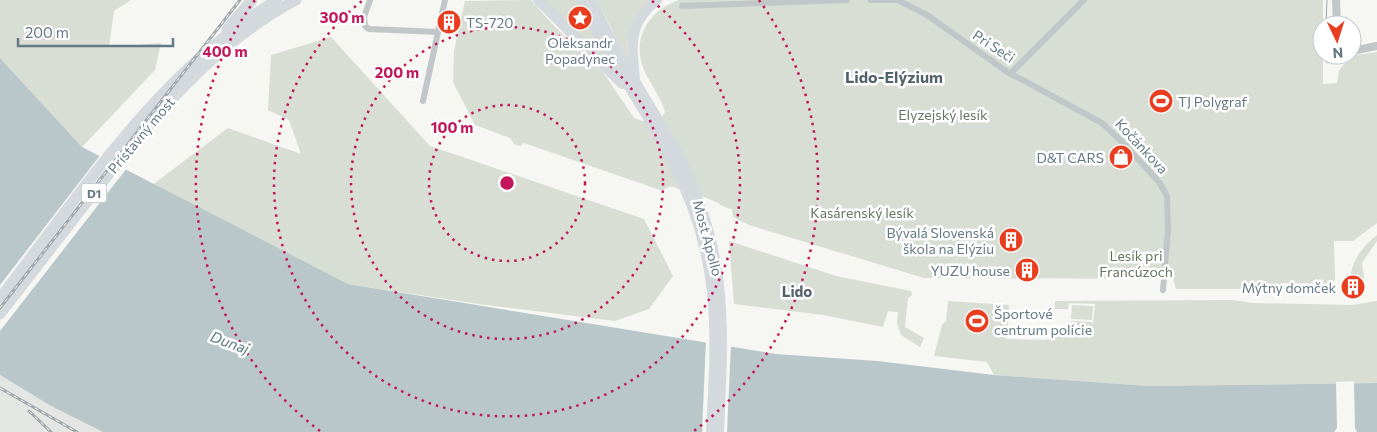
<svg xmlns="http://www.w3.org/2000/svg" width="1377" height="432" viewBox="0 0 1377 432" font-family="Commissioner,sans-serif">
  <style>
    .built { fill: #e4e6e4 }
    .green { fill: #d8ded4 }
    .water { fill: #b9c7ca }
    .pier { fill: #f6f6f3 }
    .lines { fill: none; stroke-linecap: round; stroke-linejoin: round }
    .minor { stroke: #c1c6c9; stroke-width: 6 }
    .tertiary { stroke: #c1c6c9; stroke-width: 8 }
    .primary { stroke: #d4d9dd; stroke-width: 10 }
    .motorway { stroke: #d4d9dd; stroke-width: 11 }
    .tram { stroke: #a1a9ae; stroke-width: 1 }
    .rail-casing { stroke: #a1a9ae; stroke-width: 3 }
    .rail { stroke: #fff; stroke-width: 1; stroke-dasharray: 4; stroke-linecap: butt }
    .ring { fill: none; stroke: #c2185b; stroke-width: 2.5; stroke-dasharray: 2.5 5 }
    .labels { text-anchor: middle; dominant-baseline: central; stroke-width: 5; stroke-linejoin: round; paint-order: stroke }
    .shield { fill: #fff; stroke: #92a1aa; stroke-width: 1 }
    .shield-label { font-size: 12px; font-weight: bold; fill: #647985 }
    .poi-label { font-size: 14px; fill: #647985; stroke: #fff; text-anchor: end }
    .street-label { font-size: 14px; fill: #647985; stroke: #fff }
    .park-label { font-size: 14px; fill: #66775f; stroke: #fff }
    .neighbourhood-label { font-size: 15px; font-weight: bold; fill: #52616a; stroke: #fff }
    .water-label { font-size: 15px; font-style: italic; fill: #5f7b81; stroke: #fff }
    .quarter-label { font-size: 16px; font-weight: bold; fill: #52616a; stroke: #fff }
    .centre { fill: #c2185b; stroke: #fff; stroke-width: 2.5 }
    .ring-label { font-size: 15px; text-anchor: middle; font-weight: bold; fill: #c2185b; stroke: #fff; stroke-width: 5; stroke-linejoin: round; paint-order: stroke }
  </style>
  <rect width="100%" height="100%" fill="#f6f6f3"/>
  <polygon class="built" points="0,375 51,406 103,432 0,432"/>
  <g class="green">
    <polygon points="0,0 131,0 114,11 109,47 161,43 155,70 82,147 0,58"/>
    <path d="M 531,0 L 552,24 L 603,72 L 634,118 L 642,121 L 661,119 L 665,112 C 661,97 650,84 644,70 C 631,39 649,10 679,0 L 1323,0 L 1323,84 L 1337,83 L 1339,71 L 1350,56 L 1377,52 L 1377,223 L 1353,241 L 1334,241 L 1335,280 L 1331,284 L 1282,283 L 1268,289 L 1176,289 L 1173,279 L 924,278 L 749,225 L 733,217 L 732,209 C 723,208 720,203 711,200 C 699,194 685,193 674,187 L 668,187 L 663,191 L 524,143 L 520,146 L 514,144 L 510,138 L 475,125 L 453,82 L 454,51 L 465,1 Z"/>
    <polygon points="543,0 577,0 608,62 575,33"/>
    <path d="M 597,0 L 651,0 C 634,24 624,33 629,64 Z"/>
    <polygon points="331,37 430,146 644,219 673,276 649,309 615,321 478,304 348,284 152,185 228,128 301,154 289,120 268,110 271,55"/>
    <path d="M 1377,235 L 1377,241 L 1362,263 L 1364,278 L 1362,279 L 1357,273 L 1356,280 L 1350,282 C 1351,262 1361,247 1377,235 Z"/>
    <polygon points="729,241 836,276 911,291 912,295 908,298 905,327 924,338 920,347 901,335 897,323 898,312 888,311 883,327 823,315 734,304"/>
    <polygon points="1232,300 1253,303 1352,305 1377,301 1377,383 1148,386 994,375 987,362 934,356 942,325 946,321 948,301 1009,305 1007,339 1045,340 1067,334 1071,321 1092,322 1093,325 1095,304 1069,303 1068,309 1055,309 1055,301"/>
    <polygon points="1072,305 1093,306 1092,320 1071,319"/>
    <polygon points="1028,326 1042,327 1041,335 1027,334"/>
  </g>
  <polygon class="water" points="0,58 82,147 348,284 776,354 877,361 994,375 1148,386 1377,383 1377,432 103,432 51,406 0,375"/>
  <g class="pier">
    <polygon points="101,154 127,168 0,331 0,285"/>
    <polygon points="706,340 731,344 727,432 702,432"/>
    <polygon points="1354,381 1355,428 1357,432 1334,432 1337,428 1336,382"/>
  </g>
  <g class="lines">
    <g class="minor">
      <polyline points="370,0 364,17 365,26 369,29 438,32"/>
      <polyline points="871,0 898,0 927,15 1006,71 1102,123 1123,143 1159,182 1167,196 1168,229 1163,290"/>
      <polyline points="682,6 847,0"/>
      <polyline points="1010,74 1084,0"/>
      <polyline points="423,101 445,0"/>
    </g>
    <g class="tertiary">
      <polyline points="1336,0 1337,25"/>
      <polyline points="1352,51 1377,46"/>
    </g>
    <g class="primary">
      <polyline points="538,0 622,84"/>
      <path d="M 581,0 C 604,55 642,102 669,155 C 721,254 717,324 711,432"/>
      <path d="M 592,0 C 614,53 648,99 675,149 C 729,247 724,324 719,432"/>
      <path d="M 635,80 C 632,44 627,25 657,0"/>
    </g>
    <g class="motorway">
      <polyline points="227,29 252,0"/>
      <path d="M 0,298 C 83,191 159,71 277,0"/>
      <path d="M 0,314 C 31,274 62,234 93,194 C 151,120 211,45 296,0"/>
    </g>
    <g class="tram">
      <polyline points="1326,25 1327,0"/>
      <polyline points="1327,55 1327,63"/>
    </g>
    <defs>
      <g id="rail">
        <polyline points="0,308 240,0"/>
        <polyline points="0,388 77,432"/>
        <polyline points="29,411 51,432"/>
      </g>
    </defs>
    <use href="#rail" class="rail-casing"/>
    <use href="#rail" class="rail"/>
  </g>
  <g class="ring">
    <circle cx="507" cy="183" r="78"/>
    <circle cx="507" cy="183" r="156"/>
    <path d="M652 1A233 233 0 1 1 362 1"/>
    <path d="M320 431A311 311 0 0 1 255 0M759 0A311 311 0 0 1 694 431"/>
  </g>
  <defs>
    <symbol id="sight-disc" viewBox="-11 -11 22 22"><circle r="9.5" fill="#e93d20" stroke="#fff"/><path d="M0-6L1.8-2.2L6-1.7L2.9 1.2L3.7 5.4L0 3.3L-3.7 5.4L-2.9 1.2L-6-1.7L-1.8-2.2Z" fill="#fff"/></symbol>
    <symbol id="building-disc" viewBox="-11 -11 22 22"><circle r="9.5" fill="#e93d20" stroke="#fff"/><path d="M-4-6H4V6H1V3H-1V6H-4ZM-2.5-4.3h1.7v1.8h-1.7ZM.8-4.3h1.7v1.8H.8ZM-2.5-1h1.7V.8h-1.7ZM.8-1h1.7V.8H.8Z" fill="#fff"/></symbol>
    <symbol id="stadium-disc" viewBox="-11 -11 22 22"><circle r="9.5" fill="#e93d20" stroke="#fff"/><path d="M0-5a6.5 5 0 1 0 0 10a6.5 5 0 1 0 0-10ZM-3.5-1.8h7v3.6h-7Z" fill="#fff"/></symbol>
    <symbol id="shop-disc" viewBox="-11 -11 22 22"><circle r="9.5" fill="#e93d20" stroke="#fff"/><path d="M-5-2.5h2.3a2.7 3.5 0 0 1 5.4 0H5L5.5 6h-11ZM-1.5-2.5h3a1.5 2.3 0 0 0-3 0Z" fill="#fff"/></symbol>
  </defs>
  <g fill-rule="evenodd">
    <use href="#sight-disc" x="566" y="4" width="28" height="28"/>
    <use href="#building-disc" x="435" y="8" width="28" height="28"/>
    <use href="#stadium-disc" x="1147" y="87" width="28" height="28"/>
    <use href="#shop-disc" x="1107" y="143" width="28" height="28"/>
    <use href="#building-disc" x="997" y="226" width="28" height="28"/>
    <use href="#building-disc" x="1013" y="256" width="28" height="28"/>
    <use href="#building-disc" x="1339" y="273" width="28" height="28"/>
    <use href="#stadium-disc" x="963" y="307" width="28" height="28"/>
  </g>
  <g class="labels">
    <rect class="shield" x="81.5" y="183.5" width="25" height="19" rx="4"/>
    <g class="shield-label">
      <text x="94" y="193">D1</text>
    </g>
    <g class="poi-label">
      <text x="466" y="22" text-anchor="start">TS-720</text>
      <text x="580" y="42" text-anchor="middle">Oleksandr<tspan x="580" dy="16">Popadynec</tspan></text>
      <text x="1178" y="101" text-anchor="start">TJ Polygraf</text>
      <text x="1104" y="157">D&amp;T CARS</text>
      <text x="994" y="232">Bývalá Slovenská<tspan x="994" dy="16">škola na Elýziu</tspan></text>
      <text x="1010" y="270">YUZU house</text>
      <text x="1336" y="287">Mýtny domček</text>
      <text x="994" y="313" text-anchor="start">Športové<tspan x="994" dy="16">centrum polície</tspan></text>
    </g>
    <g class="street-label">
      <text transform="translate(994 46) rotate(33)">Pri Seči</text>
      <text transform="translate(141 135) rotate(-50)">Prístavný most</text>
      <text transform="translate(1142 146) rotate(47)">Kočánkova</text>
      <text transform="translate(708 238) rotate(75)">Most Apollo</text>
    </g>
    <g class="park-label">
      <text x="943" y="114">Elyzejský lesík</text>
      <text x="862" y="212">Kasárenský lesík</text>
      <text x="1136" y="255">Lesík pri<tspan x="1136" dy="16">Francúzoch</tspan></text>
    </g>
    <g class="neighbourhood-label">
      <text x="797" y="291">Lido</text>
    </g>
    <g class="water-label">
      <text transform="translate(230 342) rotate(20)">Dunaj</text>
    </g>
    <g class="quarter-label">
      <text x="894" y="76">Lido-Elýzium</text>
    </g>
  </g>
  <circle cx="507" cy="183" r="8" class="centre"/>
  <g class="ring-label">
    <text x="342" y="23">300 m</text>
    <text x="225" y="57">400 m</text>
    <text x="397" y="78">200 m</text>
    <text x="452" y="133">100 m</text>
  </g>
  <g transform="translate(1337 40) rotate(176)"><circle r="24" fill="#ffffff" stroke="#c1c9ce"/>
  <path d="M0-4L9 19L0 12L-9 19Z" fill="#e93d20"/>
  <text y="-8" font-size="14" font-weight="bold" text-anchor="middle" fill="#647985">N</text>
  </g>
  <path d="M18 38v8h155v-8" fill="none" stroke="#647985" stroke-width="2.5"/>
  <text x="25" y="38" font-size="15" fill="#647985" stroke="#ffffff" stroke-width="4" paint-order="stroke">200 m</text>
</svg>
